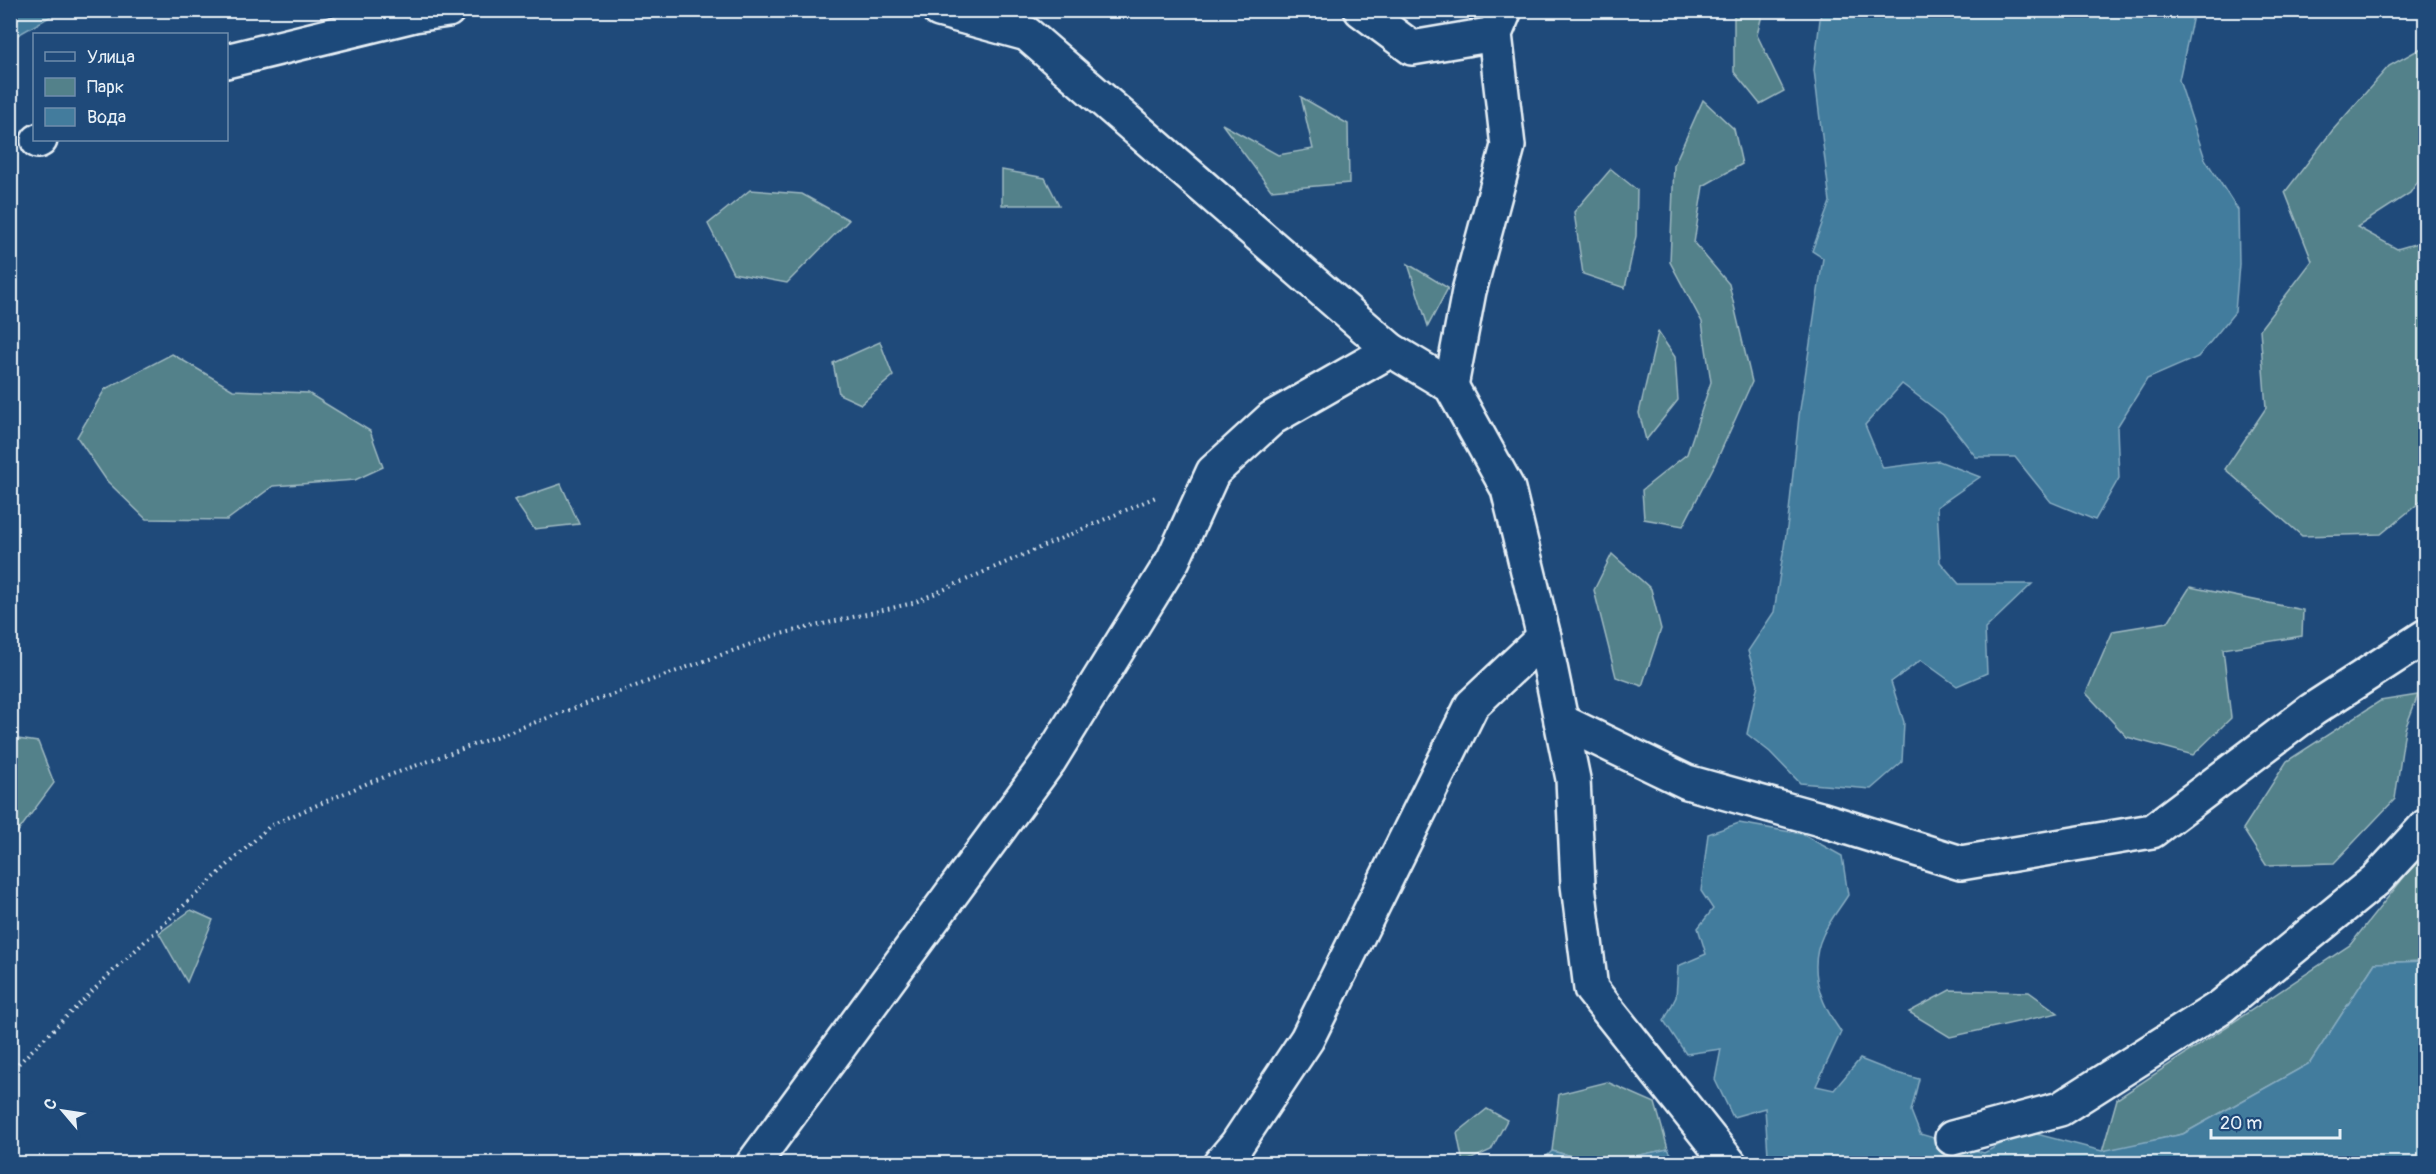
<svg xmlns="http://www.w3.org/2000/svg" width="2436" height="1174" viewBox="0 0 2436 1174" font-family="Pangolin,sans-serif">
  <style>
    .green { fill: #53818a; stroke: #9eb9c1; stroke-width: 1.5 }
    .water { fill: #437c9d; stroke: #85abc1; stroke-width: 1.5 }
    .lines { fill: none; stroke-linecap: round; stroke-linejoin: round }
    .minor-casing { stroke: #e8f1f8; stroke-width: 38 }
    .path { stroke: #e8f1f8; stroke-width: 4; stroke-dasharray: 1.5 4.5; stroke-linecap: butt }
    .minor { stroke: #1f4a7a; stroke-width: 33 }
  </style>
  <rect width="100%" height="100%" fill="#1f4a7a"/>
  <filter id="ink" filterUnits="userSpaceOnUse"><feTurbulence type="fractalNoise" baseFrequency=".0167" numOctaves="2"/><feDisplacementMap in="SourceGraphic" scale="12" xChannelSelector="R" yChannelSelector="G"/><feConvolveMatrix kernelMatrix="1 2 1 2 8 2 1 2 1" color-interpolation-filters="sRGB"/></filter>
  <g filter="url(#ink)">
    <g class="green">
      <polygon points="1734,11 1763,11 1757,35 1784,91 1760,104 1734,72"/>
      <polygon points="2425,46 2425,171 2410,193 2357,227 2397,249 2425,241 2425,498 2381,534 2302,536 2225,469 2266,408 2260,329 2312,261 2285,192 2332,131 2389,66"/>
      <polygon points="1301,97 1348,124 1349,183 1271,190 1222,124 1278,155 1313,149"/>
      <polygon points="1703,100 1734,129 1742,164 1703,186 1694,243 1729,284 1752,382 1715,464 1683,526 1644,519 1642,490 1687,454 1711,382 1702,322 1670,262 1674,165"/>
      <polygon points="1611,169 1637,190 1636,236 1625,288 1583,274 1574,212"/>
      <polygon points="1002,170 1045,178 1059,205 1002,205"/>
      <polygon points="750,190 802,194 849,220 787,283 733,273 708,224"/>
      <polygon points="1408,264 1448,288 1428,326"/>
      <polygon points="1658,332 1675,357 1678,400 1646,440 1639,413"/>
      <polygon points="880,342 893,376 861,404 839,394 833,363"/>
      <polygon points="172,354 233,390 308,393 370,431 383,467 355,480 273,486 227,520 146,519 107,481 77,437 105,389"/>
      <polygon points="561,484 579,524 534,529 514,500"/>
      <polygon points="1612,554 1651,589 1661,629 1642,686 1616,677 1594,590"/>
      <polygon points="2190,587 2303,610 2302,636 2223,649 2231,718 2193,755 2127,737 2086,693 2113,631 2168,622"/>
      <polygon points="2418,695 2405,729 2395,799 2334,863 2266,865 2243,829 2287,761 2380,701"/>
      <polygon points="11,738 38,742 54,783 11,841"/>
      <polygon points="2425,856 2425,961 2375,963 2310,1063 2183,1134 2102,1152 2117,1099 2350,945 2416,862"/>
      <polygon points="191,910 213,920 187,982 159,933"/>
      <polygon points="1950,990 2029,992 2058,1013 1950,1037 1909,1012"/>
      <polygon points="1607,1082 1655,1103 1668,1149 1602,1164 1552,1151 1559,1094"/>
      <polygon points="1487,1109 1507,1120 1491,1150 1463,1163 1457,1133"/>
    </g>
    <g class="water">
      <polygon points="11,10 60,10 60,11 11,39"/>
      <polygon points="1821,11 2194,11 2179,80 2205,159 2238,210 2239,264 2235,312 2198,357 2147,379 2117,427 2119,478 2095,520 2051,502 2015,457 1976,457 1943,415 1902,384 1865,425 1883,468 1939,461 1980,477 1937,507 1940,562 1959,584 2032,584 1985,629 1987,673 1957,686 1921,660 1891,682 1904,722 1902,762 1871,789 1800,783 1770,752 1747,734 1758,684 1748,651 1774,612 1788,521 1799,416 1823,258 1812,251 1830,202 1814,70"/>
      <path d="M 1739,823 L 1802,834 L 1842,856 L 1848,895 C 1840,908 1829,921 1823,935 C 1807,969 1821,1004 1841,1032 L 1816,1086 L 1834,1090 L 1860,1059 L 1893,1072 L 1919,1079 L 1911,1111 L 1920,1134 L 1984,1153 L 2025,1131 L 2102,1151 L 2183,1134 L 2310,1063 L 2375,963 L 2425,961 L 2425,1163 L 1764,1163 L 1768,1155 L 1765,1108 L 1733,1117 L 1715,1080 L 1721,1049 L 1686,1054 L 1664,1021 L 1676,997 L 1678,966 L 1706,954 L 1698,928 L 1713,909 L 1701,891 L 1708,834 Z"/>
      <polygon points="1668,1149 1677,1163 1602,1163"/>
      <polygon points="1552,1151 1596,1163 1540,1163"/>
    </g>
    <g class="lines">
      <defs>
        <g id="minor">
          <polyline points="939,10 1027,34 1391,350 1451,386 1508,489 1544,637 1573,779 1578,885 1591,989 1730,1164"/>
          <polyline points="1361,10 1412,48 1495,34"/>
          <polyline points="226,61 414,15 448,10"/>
          <polyline points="38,141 40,140"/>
          <polyline points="1451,386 1469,291 1508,146 1495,34 1505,10"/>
          <polyline points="1561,721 1687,782 1820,819 1961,863 2152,831 2312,710 2426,636"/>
          <polyline points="1952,1138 2060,1109 2222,1006 2376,880 2426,826"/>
          <polyline points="753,1164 1049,761 1173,560 1213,472 1272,418 1391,350"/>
          <polyline points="1220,1164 1237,1144 1307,1039 1472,705 1544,637"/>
        </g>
      </defs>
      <use href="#minor" class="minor-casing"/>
      <polyline class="path" points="10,1072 115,969 271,825 368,783 776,635 913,603 1158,496"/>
      <use href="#minor" class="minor"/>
    </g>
  </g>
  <rect width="2436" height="1174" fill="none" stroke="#1f4a7a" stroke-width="36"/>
  <rect x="18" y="18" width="2400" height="1138" fill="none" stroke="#e8f1f8" stroke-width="2" filter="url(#ink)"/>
  <rect x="33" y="33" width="195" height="108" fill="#1f4a7a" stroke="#6f8dac" stroke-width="1.5"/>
  <rect x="45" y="52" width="30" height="9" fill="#1f4a7a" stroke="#6f8dac" stroke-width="1.5"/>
  <text x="87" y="63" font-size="18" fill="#e8f1f8">Улица</text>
  <rect x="45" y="78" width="30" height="18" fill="#53818a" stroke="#6f8dac" stroke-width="1.5"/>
  <text x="87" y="93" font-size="18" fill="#e8f1f8">Парк</text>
  <rect x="45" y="108" width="30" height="18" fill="#437c9d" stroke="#6f8dac" stroke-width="1.5"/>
  <text x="87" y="123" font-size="18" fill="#e8f1f8">Вода</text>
  <g transform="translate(63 1111) rotate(299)" stroke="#1f4a7a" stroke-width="4.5" paint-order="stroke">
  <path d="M0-4.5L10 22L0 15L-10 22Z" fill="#e8f1f8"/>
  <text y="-9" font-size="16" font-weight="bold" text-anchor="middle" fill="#e8f1f8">С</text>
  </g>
  <path d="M2211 1129v9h129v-9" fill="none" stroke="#e8f1f8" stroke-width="3"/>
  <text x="2220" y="1129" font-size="18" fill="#e8f1f8" stroke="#1f4a7a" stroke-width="4.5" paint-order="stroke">20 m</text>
</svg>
